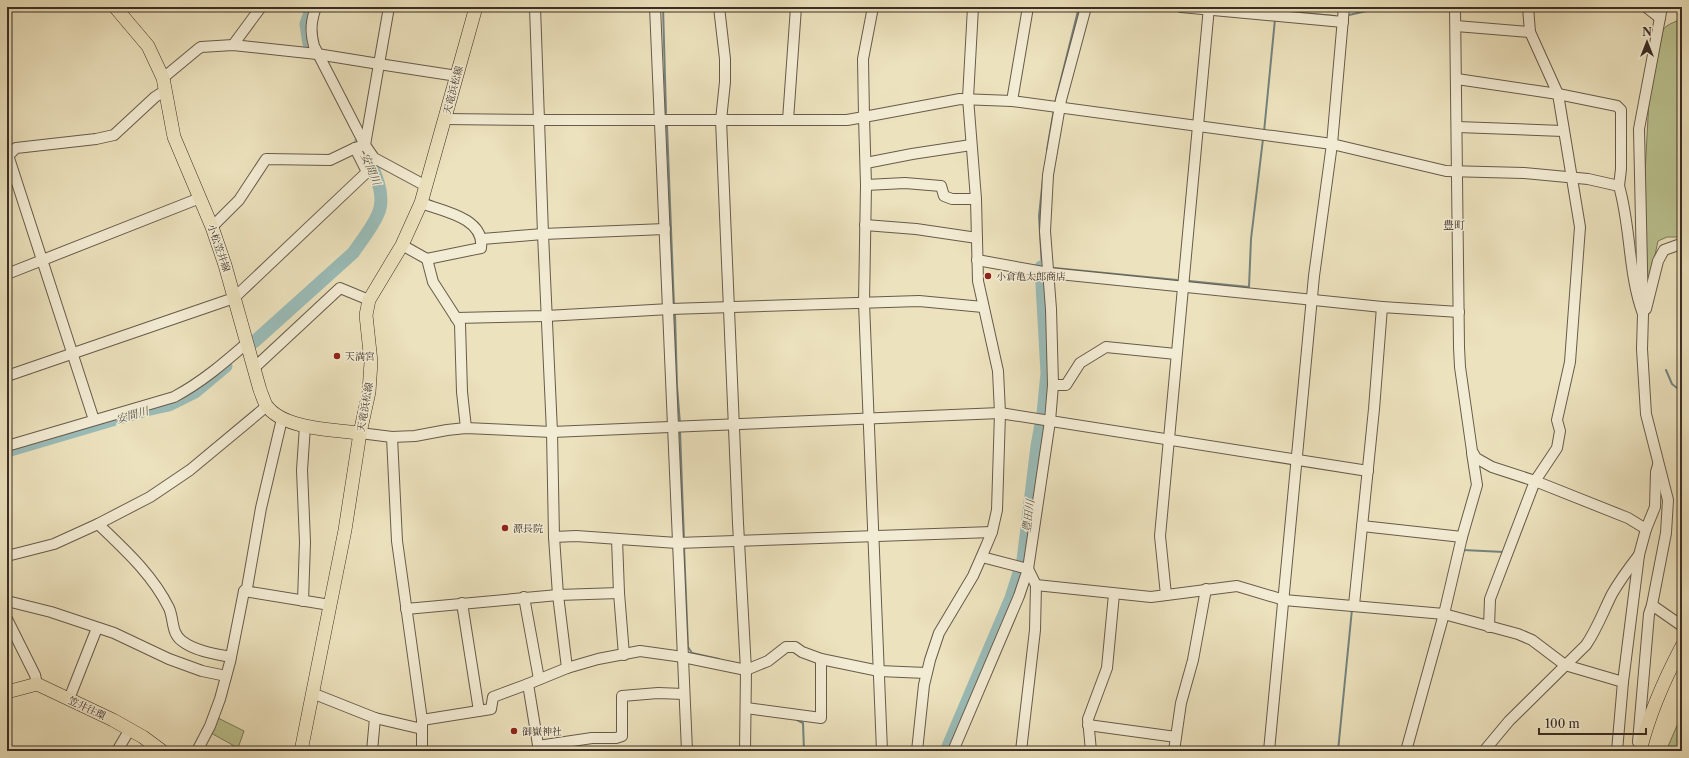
<svg xmlns="http://www.w3.org/2000/svg" width="1689" height="758" viewBox="0 0 1689 758" font-family="'Libre Caslon Text','Noto Serif JP',serif">
  <style>
    .green { fill: #bac28f; stroke: #7a785a }
    .lines { fill: none; stroke-linecap: round; stroke-linejoin: round }
    .stream { stroke: #74837d; stroke-width: 2 }
    .river { stroke: #9abcb8; stroke-width: 13 }
    .minor-casing { stroke: #675b4b; stroke-width: 12 }
    .major-casing { stroke: #3b2e25; stroke-width: 14 }
    .minor { stroke: #f3ecd4; stroke-width: 10 }
    .major { stroke: #ece2bd; stroke-width: 13 }
    .poi-dot { fill: #8f2418; stroke: #f3ecd4; stroke-width: 1.5 }
    .labels { text-anchor: middle; dominant-baseline: central; stroke-width: 3; stroke-linejoin: round; paint-order: stroke }
    .street-label { font-size: 10px; fill: #3b2e25; stroke: #f3ecd4 }
    .poi-label { font-size: 10px; fill: #3b2e25; stroke: #f3ecd4; text-anchor: start }
    .water-label { font-size: 11px; font-style: italic; fill: #53524a; stroke: #f3ecd4 }
    .neighbourhood-label { font-size: 11px; fill: #3b2e25; stroke: #f3ecd4 }
  </style>
  <rect width="100%" height="100%" fill="#ece2bd"/>
  <filter id="stains"><feTurbulence type="fractalNoise" baseFrequency=".005" numOctaves="4"/><feColorMatrix values="0 0 0 0 .2 0 0 0 0 .09 0 0 0 0 .02 0 0 0 .5 -.17"/></filter>
  <radialGradient id="worn" r=".72"><stop offset=".6" stop-color="#630" stop-opacity="0"/><stop offset="1" stop-color="#630" stop-opacity=".3"/></radialGradient>
  <g class="green">
    <path d="M 1682,17 L 1682,237 L 1667,237 L 1658,241 L 1646,297 L 1645,174 L 1649,99 L 1663,30 C 1667,23 1677,23 1682,17 Z"/>
    <polygon points="1682,714 1682,751 1666,751"/>
    <polygon points="218,718 244,731 238,748 211,733"/>
  </g>
  <g class="lines">
    <g class="stream">
      <polyline points="663,7 666,113"/>
      <polyline points="1302,13 1335,16"/>
      <polyline points="1349,15 1384,7"/>
      <polyline points="1055,103 1079,7"/>
      <polyline points="667,126 674,306"/>
      <polyline points="1264,132 1275,19"/>
      <polyline points="1047,150 1054,109"/>
      <polyline points="1042,267 1039,216 1043,178"/>
      <polyline points="1054,268 1177,280"/>
      <polyline points="1189,281 1249,287 1251,239 1263,139"/>
      <polyline points="675,313 677,386 680,424"/>
      <polyline points="1666,370 1672,384 1682,392"/>
      <polyline points="680,431 684,540"/>
      <polyline points="684,546 688,647 692,653 719,659"/>
      <polyline points="1463,550 1504,552"/>
      <polyline points="797,720 803,723 804,751"/>
      <polyline points="1338,751 1352,609"/>
    </g>
    <g class="river">
      <polyline points="309,44 306,24 312,7"/>
      <path d="M 254,342 L 353,253 C 362,240 372,228 378,214 C 388,193 370,161 360,143"/>
      <polyline points="7,451 146,410 169,405 195,392 226,366"/>
      <polyline points="946,751 1011,598 1023,560 1037,446 1043,414 1047,373 1041,267"/>
    </g>
    <defs>
      <g id="minor">
        <path d="M 316,7 C 311,21 310,31 314,46 L 365,145 L 374,158 L 426,186"/>
        <polyline points="535,7 543,234 552,432 554,537 558,595 567,668 528,684 539,751"/>
        <polyline points="655,7 687,751"/>
        <polyline points="719,7 725,59 725,82 721,120 738,523 746,670 745,751"/>
        <polyline points="1181,7 1343,22"/>
        <polyline points="1455,7 1459,347 1460,367 1472,451 1476,458 1492,467 1535,481 1628,518 1646,529 1639,555 1623,682 1617,751"/>
        <polyline points="1646,7 1660,18"/>
        <polyline points="1662,7 1639,129 1643,314 1642,349 1646,414 1668,500 1666,533 1652,605 1682,626"/>
        <polyline points="1456,26 1530,32"/>
        <polyline points="233,45 261,7"/>
        <polyline points="163,78 198,49 201,47 233,45 317,54 379,64 389,7"/>
        <polyline points="1457,79 1558,94 1617,106 1621,110 1621,169 1619,186"/>
        <polyline points="1012,101 1028,7"/>
        <polyline points="445,119 539,120 847,120 864,117 863,59 873,7"/>
        <polyline points="788,120 796,7"/>
        <polyline points="1457,127 1563,131"/>
        <polyline points="8,155 94,420"/>
        <polyline points="7,157 16,148 96,139 114,135 155,97 166,90"/>
        <polyline points="866,163 912,154 971,145"/>
        <polyline points="866,185 905,183 941,186 944,196 952,199 976,199"/>
        <path d="M 421,203 C 443,211 485,218 481,248 L 427,259 L 433,282 L 460,324 L 462,392 L 466,428"/>
        <polyline points="865,225 916,229 977,238"/>
        <polyline points="212,227 239,200 266,159 330,160 355,148"/>
        <polyline points="482,239 543,234 665,229"/>
        <polyline points="402,245 427,259"/>
        <polyline points="977,260 1049,273 1382,307"/>
        <polyline points="7,274 200,198"/>
        <polyline points="1646,309 1658,261 1664,250 1678,245 1682,245"/>
        <polyline points="456,318 546,316 670,309 919,301 983,307"/>
        <polyline points="254,368 340,288 369,300"/>
        <polyline points="7,376 234,298 367,172 355,148 365,145 379,64 457,76"/>
        <polyline points="1053,385 1066,385 1080,363 1106,347 1176,354"/>
        <polyline points="360,433 392,437 397,541 422,720 422,751"/>
        <polyline points="392,437 415,436 447,430 466,428 552,432 1000,413 1368,471"/>
        <path d="M 7,446 L 174,397 C 202,382 224,363 247,343"/>
        <path d="M 98,524 C 125,550 152,574 169,608 C 174,619 171,633 182,641 C 195,651 215,654 231,657"/>
        <polyline points="1362,526 1462,537"/>
        <polyline points="1646,529 1655,507 1656,472 1658,465"/>
        <polyline points="554,537 576,536 677,543 992,532"/>
        <polyline points="617,539 619,593 624,655"/>
        <polyline points="7,556 54,544 98,524 150,497 190,470 267,406"/>
        <polyline points="982,557 1028,569 1036,585 1035,630 1021,751"/>
        <polyline points="1036,585 1151,597 1237,586 1284,600 1444,614 1518,634 1532,640 1565,665 1623,682"/>
        <polyline points="244,591 330,605"/>
        <polyline points="1166,595 1160,536 1209,7"/>
        <polyline points="524,597 539,679"/>
        <polyline points="7,601 51,612 114,633 169,659 202,671 226,676"/>
        <polyline points="303,601 305,542 302,470 305,426"/>
        <polyline points="462,603 479,711"/>
        <polyline points="1354,605 1374,409 1382,307 1459,312"/>
        <polyline points="406,609 558,595 619,593"/>
        <polyline points="7,619 35,675 37,684"/>
        <polyline points="1489,627 1490,599 1493,591 1535,481 1557,448 1560,431 1557,420 1570,362 1580,227 1558,94 1530,32 1528,7"/>
        <polyline points="567,668 598,659 640,651 683,657 746,670 768,661 786,647 795,647 802,652 821,659 879,671 926,673"/>
        <polyline points="312,693 375,718 372,751"/>
        <polyline points="69,699 97,628"/>
        <polyline points="746,708 821,718 821,659"/>
        <polyline points="375,718 422,729"/>
        <polyline points="422,720 491,709 493,697 528,684"/>
        <polyline points="1088,725 1176,737"/>
        <polyline points="1638,742 1649,614 1652,605"/>
        <polyline points="538,746 592,738 616,738 622,736 622,696 658,693 684,694"/>
        <polyline points="117,751 130,729"/>
        <polyline points="197,751 210,726 220,699 230,662 244,591 247,588 261,508 282,419"/>
        <path d="M 882,751 L 864,303 L 866,185 L 864,117 L 960,99 L 1012,101 L 1332,144 L 1446,171 L 1524,173 L 1588,179 L 1619,186 C 1631,227 1628,274 1643,314"/>
        <polyline points="917,751 924,685 930,660 939,633 973,576 984,551 992,532 997,510 1000,413 998,371 978,281 976,199 968,98 973,7"/>
        <polyline points="953,751 1019,596 1028,569 1050,421 1053,385 1051,309 1045,231 1048,175 1061,100 1086,7"/>
        <polyline points="1091,751 1088,719 1107,668 1114,594"/>
        <polyline points="1174,751 1181,703 1193,660 1206,589"/>
        <polyline points="1269,751 1314,276 1332,144 1344,7"/>
        <polyline points="1406,751 1444,614 1462,537 1477,485 1472,453"/>
        <path d="M 1484,751 L 1509,721 L 1586,645 C 1597,629 1603,612 1612,594 C 1620,580 1629,568 1639,555"/>
      </g>
      <g id="major">
        <path d="M 115,7 L 148,46 L 163,78 L 174,137 L 212,227 L 225,265 L 260,390 C 262,395 264,401 266,405 C 282,429 334,430 360,433"/>
        <polyline points="7,692 37,684 113,720 143,737 162,751"/>
        <polyline points="301,751 345,530 360,433 369,392 371,362 366,315 369,300 402,245 421,203 476,7"/>
        <path d="M 1640,751 C 1649,714 1664,680 1682,646"/>
      </g>
    </defs>
    <use href="#minor" class="minor-casing"/>
    <use href="#major" class="major-casing"/>
    <use href="#minor" class="minor"/>
    <use href="#major" class="major"/>
  </g>
  <g class="poi-dot">
    <circle cx="988" cy="276" r="4"/>
    <circle cx="337" cy="356" r="4"/>
    <circle cx="505" cy="528" r="4"/>
    <circle cx="514" cy="731" r="4"/>
  </g>
  <g class="labels">
    <g class="street-label">
      <text transform="translate(453 90) rotate(-75)">天竜浜松線</text>
      <text transform="translate(219 248) rotate(71)">小松笠井線</text>
      <text transform="translate(365 407) rotate(-80)">天竜浜松線</text>
      <text transform="translate(87 708) rotate(25)">笠井往環</text>
    </g>
    <g class="poi-label">
      <text x="996" y="276">小倉亀太郎商店</text>
      <text x="345" y="356">天満宮</text>
      <text x="513" y="528">源長院</text>
      <text x="522" y="731">御嶽神社</text>
    </g>
    <g class="water-label">
      <text transform="translate(371 169) rotate(67)">安間川</text>
      <text transform="translate(132 415) rotate(-16)">安間川</text>
      <text transform="translate(1028 516) rotate(-83)">豊田川</text>
    </g>
    <g class="neighbourhood-label">
      <text x="1454" y="225">豊町</text>
    </g>
  </g>
  <rect width="1689" height="758" fill="none" stroke="#ece2bd" stroke-width="24"/>
  <rect x="8" y="8" width="1673" height="742" fill="none" stroke="#3b2e25" stroke-width="2"/>
  <rect x="12" y="12" width="1665" height="734" fill="none" stroke="#3b2e25"/>
  <g transform="translate(1647 42)" stroke="#f3ecd4" stroke-width="3" paint-order="stroke">
  <path d="M0-3L7 15L0 10L-7 15Z" fill="#3b2e25"/>
  <text y="-6" font-size="11" font-weight="bold" text-anchor="middle" fill="#3b2e25">N</text>
  </g>
  <path d="M1539 728v6h107v-6" fill="none" stroke="#3b2e25" stroke-width="2"/>
  <text x="1545" y="728" font-size="12" fill="#3b2e25" stroke="#f3ecd4" stroke-width="3" paint-order="stroke">100 m</text>
  <rect width="100%" height="100%" filter="url(#stains)"/>
  <rect width="100%" height="100%" fill="url(#worn)"/>
</svg>
